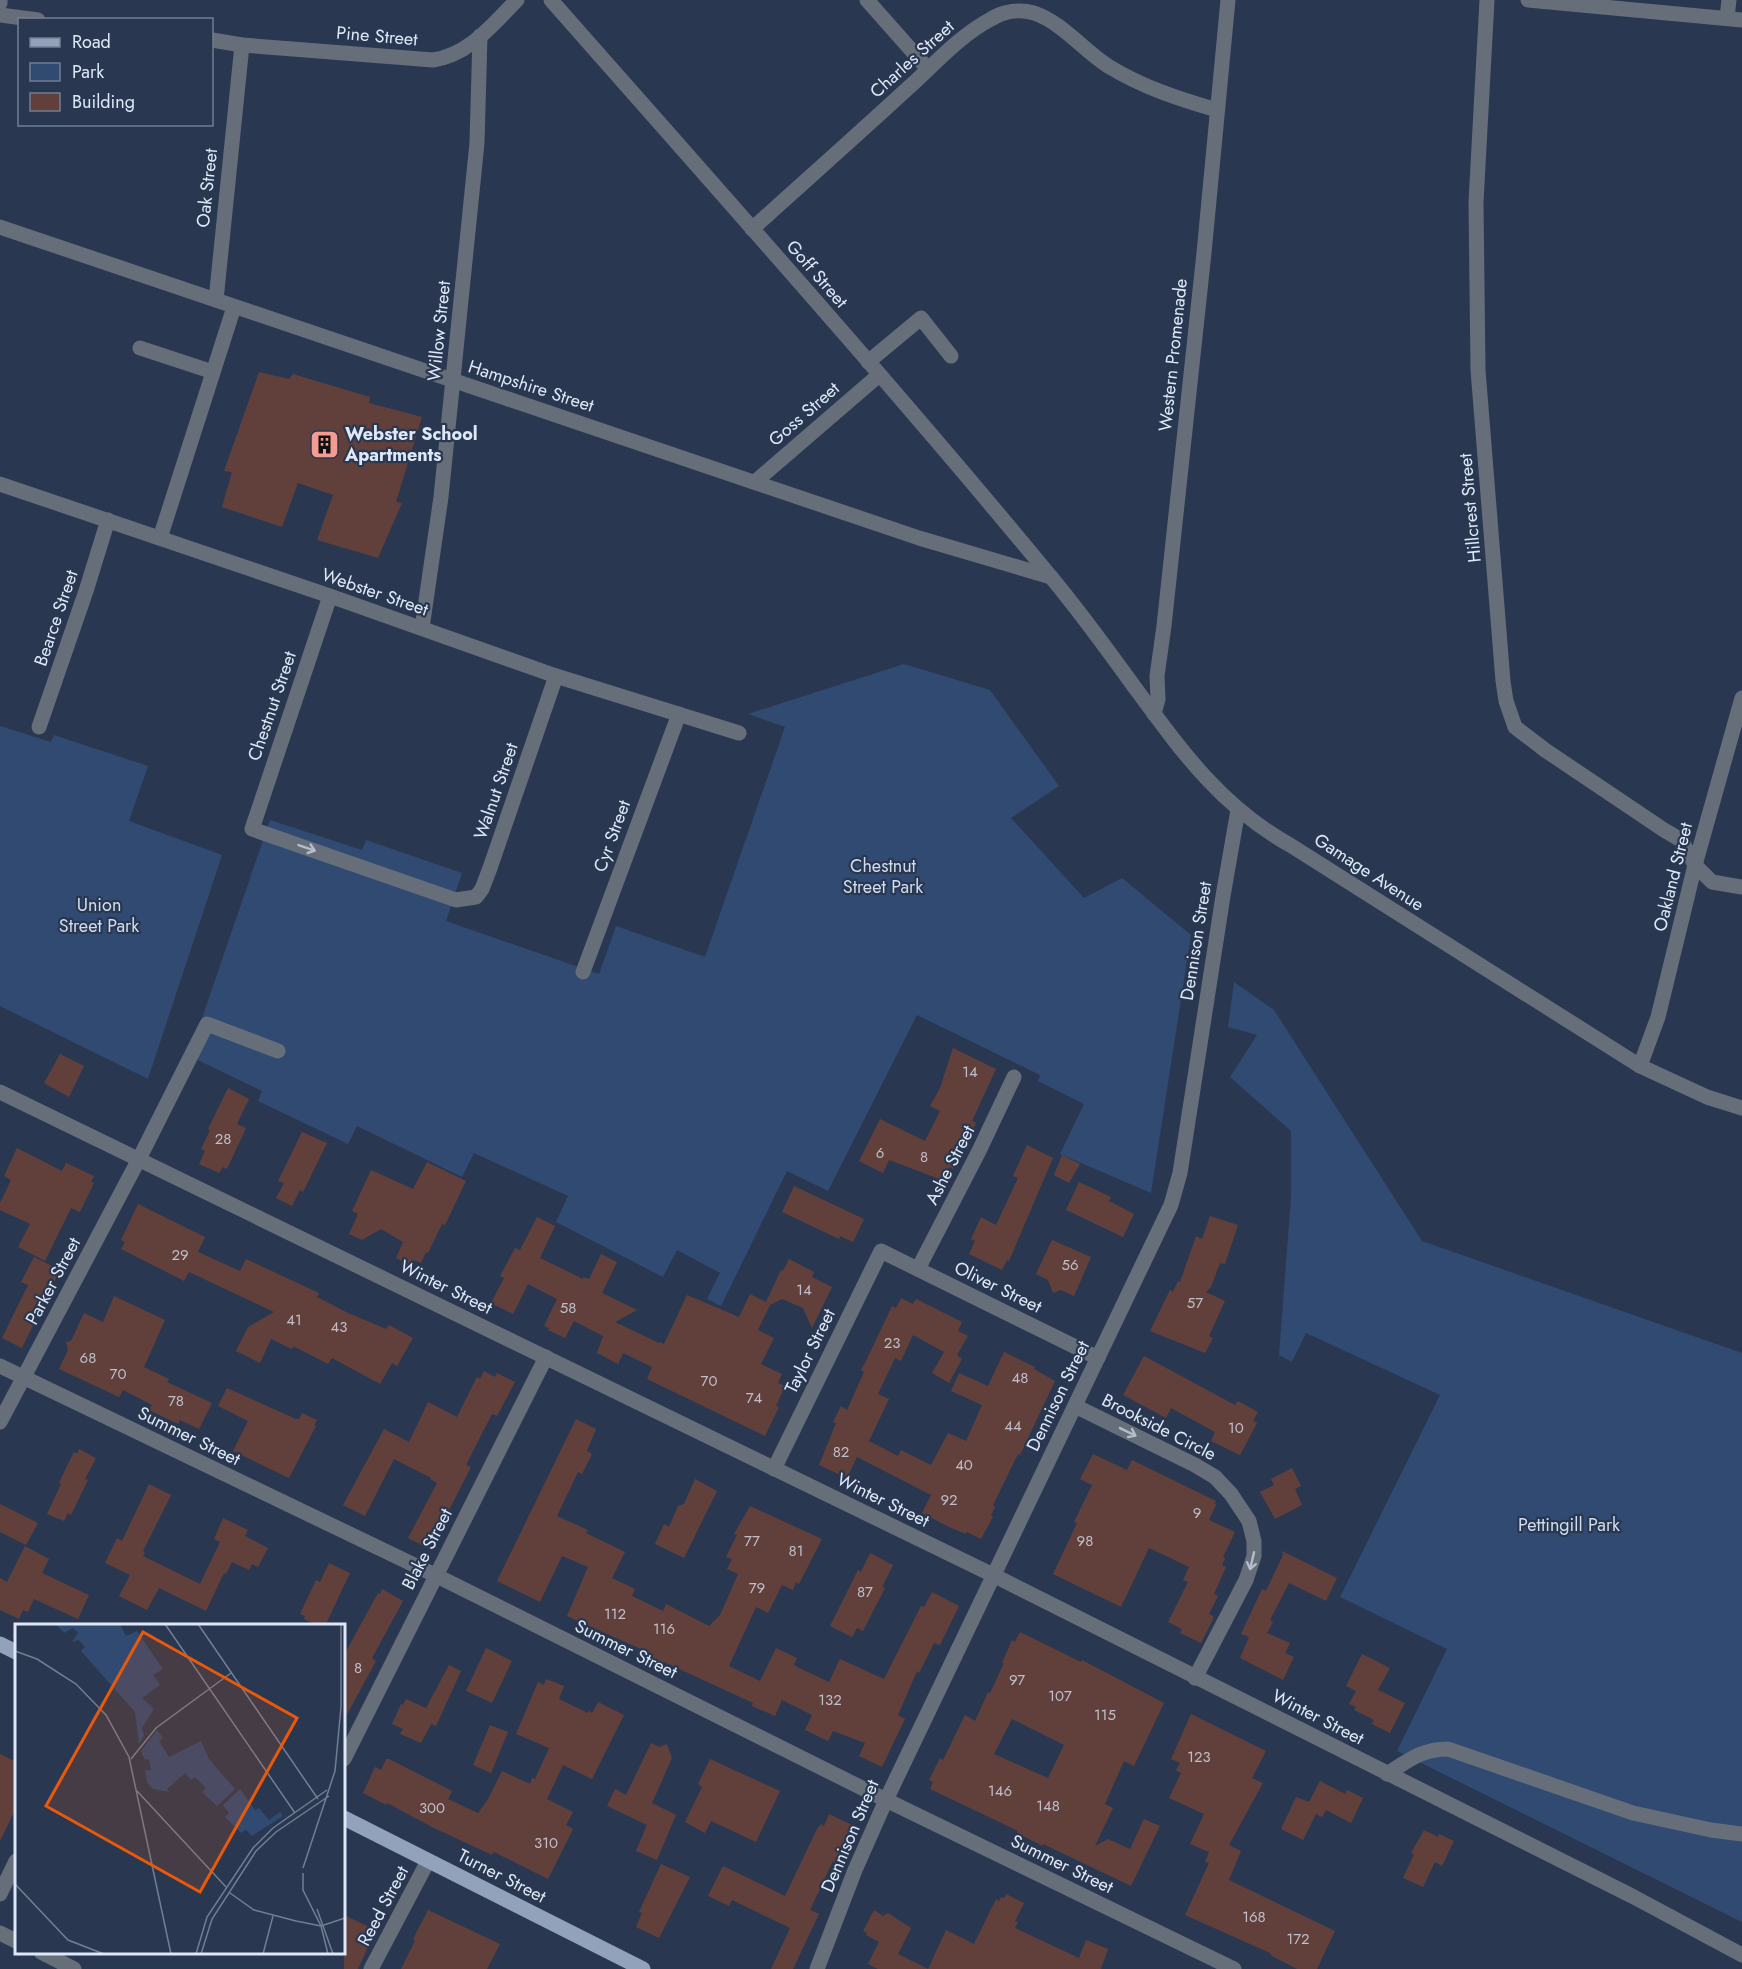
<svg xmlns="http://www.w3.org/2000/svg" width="1742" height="1969" viewBox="0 0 1742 1969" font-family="Jost,sans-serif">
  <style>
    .green { fill: #304a72 }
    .building { fill: #61403c; fill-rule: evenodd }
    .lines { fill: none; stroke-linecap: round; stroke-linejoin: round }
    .minor { stroke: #666e7a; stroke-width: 15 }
    .major { stroke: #92a2ba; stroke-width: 15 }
    .oneway { stroke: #b4bdcc }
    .labels { text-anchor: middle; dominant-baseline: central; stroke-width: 4.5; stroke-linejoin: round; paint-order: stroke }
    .number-label { font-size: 15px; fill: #bfbec9 }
    .street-label { font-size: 18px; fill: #dee8f8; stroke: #293850 }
    .poi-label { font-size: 18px; font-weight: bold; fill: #dee8f8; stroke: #293850; text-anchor: start }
    .park-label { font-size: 18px; fill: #d0ddf0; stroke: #293850 }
    .inset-road { fill: none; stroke: #717e93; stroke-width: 1.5 }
    .view { fill: #e8590c; fill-opacity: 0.15; stroke: #e8590c; stroke-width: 3 }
    .inset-edge { fill: none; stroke: #dee8f8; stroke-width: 3 }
  </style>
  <rect width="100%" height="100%" fill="#293850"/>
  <g class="green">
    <polygon points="904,664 990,690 1059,786 1011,818 1084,898 1122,878 1191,935 1151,1193 1060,1154 1084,1104 1038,1081 1040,1075 917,1015 828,1191 787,1171 721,1306 707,1299 720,1273 677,1250 663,1277 556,1222 568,1196 474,1153 462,1177 357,1126 348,1144 258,1101 262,1091 189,1056 270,820 362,850 366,840 462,873 446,921 599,974 616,926 705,957 785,727 748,714"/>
    <polygon points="0,726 51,742 54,735 148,766 129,821 222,855 148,1079 0,1006"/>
    <polygon points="1234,982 1274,1010 1422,1241 1742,1353 1742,1922 1397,1751 1447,1649 1340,1597 1440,1395 1306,1333 1292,1362 1279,1355 1291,1197 1291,1131 1230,1077 1257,1035 1228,1027"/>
  </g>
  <g class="building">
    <polygon points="259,372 289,379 293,374 370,397 369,403 422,417 396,502 402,503 378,558 317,540 333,495 298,483 282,527 222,507 232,472 224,471"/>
    <polygon points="953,1048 996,1069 972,1121 976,1123 953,1169 949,1167 942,1180 889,1160 883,1173 859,1161 880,1119 925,1141 940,1111 930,1106 940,1088"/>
    <polygon points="60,1054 84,1066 69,1097 44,1083"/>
    <polygon points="228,1088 249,1099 237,1124 246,1128 227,1169 223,1167 219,1173 199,1164 205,1151 201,1149 210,1130 208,1129"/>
    <polygon points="302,1132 327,1143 303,1192 300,1190 292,1206 276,1198 284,1183 278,1181"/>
    <polygon points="1027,1145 1053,1158 1009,1261 1007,1260 1002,1270 969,1254 975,1241 971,1239 981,1217 996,1225 1018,1178 1013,1176"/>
    <polygon points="17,1148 62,1171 66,1163 94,1176 91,1182 94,1183 80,1212 71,1208 45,1261 18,1247 30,1224 0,1210 0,1203 11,1180 4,1176"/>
    <polygon points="1062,1155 1080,1164 1069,1183 1054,1175"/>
    <polygon points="427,1162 466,1181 445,1225 442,1224 428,1253 426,1252 421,1263 414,1260 411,1265 396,1258 403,1242 381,1229 362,1240 349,1234 358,1214 352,1211 371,1170 413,1189"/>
    <polygon points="1079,1182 1111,1197 1109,1201 1134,1214 1123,1237 1066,1210"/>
    <polygon points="794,1186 864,1219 853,1242 840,1236 839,1239 782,1212"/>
    <polygon points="138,1204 205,1237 198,1252 240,1271 246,1259 319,1293 317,1297 348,1313 386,1329 389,1325 413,1338 397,1366 392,1363 380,1384 332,1358 328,1364 293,1346 292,1349 271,1339 260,1363 236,1351 248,1327 274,1312 189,1272 184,1281 121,1249 125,1242 121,1240"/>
    <polygon points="1210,1216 1238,1225 1225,1264 1220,1263 1211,1287 1206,1292 1225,1301 1209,1336 1213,1338 1205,1353 1150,1331 1170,1290 1173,1292 1178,1281 1180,1282 1196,1236 1202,1239"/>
    <polygon points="537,1217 555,1226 540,1258 583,1279 583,1277 589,1279 601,1254 617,1262 602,1293 637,1310 615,1322 659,1343 660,1342 664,1344 687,1295 739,1317 750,1294 766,1302 781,1270 783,1271 789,1259 814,1272 812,1277 832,1287 812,1328 803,1308 782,1299 770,1305 758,1330 774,1338 761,1364 782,1374 778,1383 785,1386 776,1406 779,1407 765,1436 647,1379 652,1367 623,1353 618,1364 597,1353 603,1336 574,1321 565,1338 548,1330 549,1328 544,1326 557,1299 528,1284 513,1314 491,1303 504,1278 500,1276 515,1248 520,1250"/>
    <polygon points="1052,1240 1091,1257 1074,1296 1061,1290 1053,1293 1048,1280 1036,1274"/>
    <polygon points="34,1257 60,1270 22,1348 2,1338 28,1285 21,1282"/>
    <polygon points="114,1296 165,1320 144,1367 169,1379 167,1382 212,1403 199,1429 180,1420 178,1424 149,1410 152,1405 123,1390 119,1397 59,1369 68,1350 66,1342 71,1341 84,1313 103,1322"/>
    <polygon points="901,1298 913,1304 916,1299 962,1322 958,1331 968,1336 957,1355 962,1359 949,1383 932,1373 944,1352 913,1335 901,1361 895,1358 878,1394 889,1399 869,1441 898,1456 901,1450 931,1465 948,1433 966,1441 982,1405 951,1391 959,1373 988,1386 1004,1352 1035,1367 1034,1369 1055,1381 1020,1455 1018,1454 993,1505 995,1507 991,1515 993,1517 981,1539 967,1532 966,1534 949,1527 922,1513 931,1495 857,1457 847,1478 819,1465 836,1423 833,1422 841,1406 847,1410 864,1372 861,1370 866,1361 892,1306 896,1308"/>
    <polygon points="1144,1356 1235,1405 1238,1401 1258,1412 1253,1421 1257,1423 1240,1455 1211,1441 1215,1432 1171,1408 1166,1418 1123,1395"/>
    <polygon points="484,1371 495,1377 497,1373 515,1382 497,1416 492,1414 466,1465 471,1467 445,1518 449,1520 433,1551 408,1538 437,1483 430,1479 431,1478 394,1459 365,1516 343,1505 384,1429 409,1442 428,1402 457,1417 477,1377 480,1379"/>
    <polygon points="227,1388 296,1419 299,1419 302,1413 317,1420 314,1425 316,1426 289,1478 233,1451 248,1421 218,1406"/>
    <polygon points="576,1419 596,1429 587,1451 592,1454 582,1474 578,1472 557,1516 588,1530 586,1533 625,1552 612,1578 635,1589 632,1596 663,1611 666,1604 709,1626 720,1615 738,1574 727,1569 732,1559 726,1557 737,1535 734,1534 750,1506 822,1539 799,1584 796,1582 793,1590 782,1585 768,1613 756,1607 729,1666 760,1681 776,1648 797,1658 794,1665 797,1667 829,1682 840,1659 884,1679 921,1606 924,1607 932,1592 959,1606 940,1645 934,1643 919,1673 917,1671 898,1715 905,1719 882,1767 859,1756 865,1743 833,1731 828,1741 805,1730 812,1715 782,1700 775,1716 752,1706 753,1703 664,1662 663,1664 641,1653 643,1650 567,1616 588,1567 562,1556 540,1602 497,1581"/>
    <polygon points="79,1449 96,1458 85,1479 88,1480 71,1515 68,1513 64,1521 47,1514 61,1484 59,1483 66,1468 74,1452 77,1454"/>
    <polygon points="1093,1454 1127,1470 1132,1460 1216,1501 1214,1504 1217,1503 1209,1520 1235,1532 1223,1557 1225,1558 1222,1565 1226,1567 1214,1594 1218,1596 1209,1614 1214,1617 1201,1643 1180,1633 1182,1629 1168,1622 1188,1582 1183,1580 1189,1567 1149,1548 1121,1607 1053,1574 1077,1523 1074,1522 1092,1485 1080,1479"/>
    <polygon points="1292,1468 1301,1486 1295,1489 1302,1505 1275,1519 1260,1492 1274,1485 1271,1479"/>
    <polygon points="695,1479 717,1491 684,1558 655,1544 664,1524 669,1527 678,1506 684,1504"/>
    <polygon points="149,1484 171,1495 143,1551 145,1552 143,1556 200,1584 220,1542 214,1539 223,1518 248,1530 245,1536 268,1548 258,1567 252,1564 249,1570 232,1562 226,1574 224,1573 206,1611 159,1588 147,1610 119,1596 130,1575 105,1563 117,1538 122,1541"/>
    <polygon points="0,1504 38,1523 26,1545 0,1532"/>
    <polygon points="25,1546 49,1559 42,1573 89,1595 78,1619 34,1599 28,1612 23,1610 19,1619 0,1610 0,1578 7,1582"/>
    <polygon points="1282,1551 1337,1578 1326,1601 1289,1583 1270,1620 1273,1622 1267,1633 1290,1643 1285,1653 1294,1657 1283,1680 1240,1658 1249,1637 1241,1634 1262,1589 1266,1591 1283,1555"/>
    <polygon points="870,1553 893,1565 882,1587 885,1588 863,1631 857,1628 852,1637 830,1626 858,1570 861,1572"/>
    <polygon points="329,1563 350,1573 325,1626 318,1626 304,1619 305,1616 300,1614 316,1580 320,1582"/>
    <polygon points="382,1589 403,1601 372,1658 376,1661 344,1720 344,1655 378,1593 380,1594"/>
    <path d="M 1020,1632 L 1081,1662 L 1082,1660 L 1164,1703 L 1134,1766 L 1124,1761 L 1105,1804 L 1113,1808 L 1095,1846 L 1108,1839 L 1130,1849 L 1144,1819 L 1160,1826 L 1131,1886 L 1043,1844 L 1043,1846 L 1017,1833 L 1018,1831 L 930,1789 L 933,1782 L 929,1780 L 940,1758 L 943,1760 L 965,1715 L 975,1721 L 988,1692 L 990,1693 L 1004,1663 L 1002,1663 L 1012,1640 L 1015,1642 ZM 1012,1719 L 1064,1745 L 1048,1778 L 994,1754 Z"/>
    <polygon points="486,1648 512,1661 492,1703 466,1691"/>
    <polygon points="1362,1654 1390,1668 1378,1690 1405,1703 1390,1733 1372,1724 1374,1720 1354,1710 1356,1707 1349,1704 1356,1691 1346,1686"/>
    <polygon points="449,1665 461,1671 436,1726 431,1724 421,1743 400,1734 403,1729 392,1724 401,1704 403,1705 406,1699 426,1708"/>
    <polygon points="546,1679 564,1686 559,1699 588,1713 589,1711 592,1713 598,1702 624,1715 592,1779 563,1765 547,1799 573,1812 566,1825 573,1829 548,1879 494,1852 492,1855 434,1828 387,1803 386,1805 363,1793 375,1767 381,1770 386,1759 389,1759 452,1791 448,1799 478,1813 488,1799 502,1771 530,1784 532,1778 535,1779 549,1748 516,1734 538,1682 544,1685"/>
    <polygon points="1191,1714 1266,1751 1252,1778 1263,1783 1229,1845 1241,1851 1229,1880 1335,1931 1317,1969 1297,1969 1272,1956 1270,1953 1185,1915 1209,1863 1205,1862 1209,1852 1190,1844 1204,1814 1169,1798 1181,1773 1176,1770 1180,1763 1171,1759"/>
    <polygon points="490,1725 508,1732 491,1773 473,1765"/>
    <polygon points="651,1743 659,1747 667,1744 672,1758 652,1803 676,1815 657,1860 636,1851 647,1825 607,1806 615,1789 626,1795"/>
    <polygon points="0,1754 16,1762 16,1808 0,1841"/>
    <polygon points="710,1759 780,1791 756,1842 711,1821 705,1833 685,1822 702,1787 698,1784"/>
    <polygon points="1320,1781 1345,1794 1347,1790 1363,1798 1351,1823 1326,1810 1322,1817 1316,1814 1303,1840 1281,1829 1296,1797 1309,1802"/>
    <polygon points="829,1814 856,1827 838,1864 833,1861 810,1910 819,1914 793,1969 771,1969 790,1928 732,1900 729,1906 708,1896 723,1866 785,1896 817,1829 821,1824 824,1826"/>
    <polygon points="1424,1830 1438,1837 1439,1834 1454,1841 1442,1866 1435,1862 1423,1887 1403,1878 1414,1854 1411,1853"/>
    <polygon points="661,1864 690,1877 659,1938 636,1927 642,1913 639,1912"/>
    <polygon points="1006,1894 1024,1903 1015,1921 1018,1922 1015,1928 1079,1958 1086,1940 1108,1949 1101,1969 878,1969 868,1964 879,1942 866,1935 867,1933 863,1931 874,1910 883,1916 888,1913 911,1928 898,1954 928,1969 946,1930 974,1944 996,1899 999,1901 1001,1897 1004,1898"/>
    <polygon points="428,1910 500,1944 487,1969 401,1969 415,1941 413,1939"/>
    <polygon points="344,1915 369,1927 365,1935 372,1938 358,1969 344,1969"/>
  </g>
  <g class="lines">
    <g class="minor">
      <path d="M 551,0 C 719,191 889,381 1051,577 C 1080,612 1107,649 1133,685 C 1180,749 1220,806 1290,845 L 1640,1066 L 1707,1097 L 1742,1108"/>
      <polyline points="867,0 928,69"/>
      <polyline points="1487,0 1476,202 1478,370 1503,681 1506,701 1515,727 1545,750 1664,830 1681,840 1695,865 1712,882 1742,887"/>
      <polyline points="1528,0 1742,20"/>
      <polyline points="0,3 0,0"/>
      <polyline points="0,15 38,20"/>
      <polyline points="1727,17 1729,0"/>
      <path d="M 212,40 L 242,45 L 433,60 C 469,55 492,25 517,0"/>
      <polyline points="0,227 919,538 1051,577"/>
      <path d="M 752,229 C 804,182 856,136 907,89 C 934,65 959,36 991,19 C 1004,11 1020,9 1034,13 C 1063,23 1083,50 1108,66 C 1142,87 1179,99 1217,110"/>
      <polyline points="216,300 242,45"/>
      <polyline points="140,348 213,372"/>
      <polyline points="868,362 921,318 951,356"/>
      <polyline points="755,482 879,375"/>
      <polyline points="0,484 330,596 556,676 739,733"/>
      <polyline points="160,538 234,307"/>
      <polyline points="330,596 252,829 456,900 476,897 482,889 490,868 556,676"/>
      <polyline points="422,628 441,497 477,143 480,36"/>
      <polyline points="1154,714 1158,699 1157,676 1164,626 1204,253 1228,0"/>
      <polyline points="39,727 86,591 108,520"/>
      <polyline points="583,972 679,714"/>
      <polyline points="1640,1066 1658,1017 1695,865 1742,698"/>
      <polyline points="0,1092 993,1575 1632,1896 1742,1955"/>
      <polyline points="918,1269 979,1151 1014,1077"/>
      <polyline points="0,1366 435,1575 886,1800 1234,1969"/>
      <polyline points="1075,1406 1195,1465 1215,1477 1231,1494 1249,1521 1254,1541 1254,1556 1246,1580 1195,1678"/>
      <polyline points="0,1422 139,1159 207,1024 278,1051"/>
      <polyline points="774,1469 881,1251 1098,1358"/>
      <polyline points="344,1759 546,1357"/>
      <path d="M 1387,1774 C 1408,1761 1421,1749 1448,1749 L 1633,1813 L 1711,1830 L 1742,1834"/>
      <polyline points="0,1894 16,1861"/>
      <polyline points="0,1933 16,1941"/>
      <polyline points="41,1952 74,1969"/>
      <polyline points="371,1969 428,1861"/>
      <polyline points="817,1969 855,1870 886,1800 1171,1205 1180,1173 1223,896 1238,810"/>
    </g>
    <g class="major">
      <polyline points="0,1644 16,1652"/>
      <polyline points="344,1818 643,1969"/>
    </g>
  </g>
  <defs><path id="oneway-shaft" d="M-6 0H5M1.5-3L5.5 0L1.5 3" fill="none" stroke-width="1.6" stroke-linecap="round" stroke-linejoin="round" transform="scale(1.5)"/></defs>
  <g class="oneway">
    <use href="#oneway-shaft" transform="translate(307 848) rotate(19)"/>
    <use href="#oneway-shaft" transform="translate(1128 1432) rotate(26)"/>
    <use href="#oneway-shaft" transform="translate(1252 1561) rotate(103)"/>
  </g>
  <defs>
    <symbol id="building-square" viewBox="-11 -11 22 22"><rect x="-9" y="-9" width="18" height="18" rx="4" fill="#f59c92" stroke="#293850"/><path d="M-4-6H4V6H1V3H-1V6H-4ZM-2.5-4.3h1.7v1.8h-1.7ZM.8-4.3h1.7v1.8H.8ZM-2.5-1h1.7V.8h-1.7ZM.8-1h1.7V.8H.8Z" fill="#111"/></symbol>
  </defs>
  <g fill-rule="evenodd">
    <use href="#building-square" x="308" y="428" width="33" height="33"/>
  </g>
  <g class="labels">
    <g class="number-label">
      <text x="970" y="1072">14</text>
      <text x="223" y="1139">28</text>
      <text x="880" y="1153">6</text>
      <text x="924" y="1157">8</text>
      <text x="180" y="1255">29</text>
      <text x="1070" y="1265">56</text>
      <text x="804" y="1290">14</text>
      <text x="1195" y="1303">57</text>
      <text x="568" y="1308">58</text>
      <text x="294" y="1320">41</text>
      <text x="339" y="1327">43</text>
      <text x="892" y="1343">23</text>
      <text x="88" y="1358">68</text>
      <text x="118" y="1374">70</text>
      <text x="1020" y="1378">48</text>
      <text x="709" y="1381">70</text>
      <text x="754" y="1398">74</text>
      <text x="176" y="1401">78</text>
      <text x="1013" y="1426">44</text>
      <text x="1236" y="1428">10</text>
      <text x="841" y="1452">82</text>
      <text x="964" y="1465">40</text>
      <text x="949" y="1500">92</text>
      <text x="1197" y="1513">9</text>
      <text x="752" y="1541">77</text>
      <text x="1085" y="1541">98</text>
      <text x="796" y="1551">81</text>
      <text x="757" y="1588">79</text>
      <text x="865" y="1592">87</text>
      <text x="615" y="1614">112</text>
      <text x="664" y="1629">116</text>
      <text x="358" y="1668">8</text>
      <text x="1017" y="1680">97</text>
      <text x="1060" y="1696">107</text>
      <text x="830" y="1700">132</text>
      <text x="1105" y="1715">115</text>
      <text x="1199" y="1757">123</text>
      <text x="1000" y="1791">146</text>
      <text x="1048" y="1806">148</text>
      <text x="432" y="1808">300</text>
      <text x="546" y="1843">310</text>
      <text x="1254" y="1917">168</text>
      <text x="1298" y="1939">172</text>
    </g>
    <g class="street-label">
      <text transform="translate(377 36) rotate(5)">Pine Street</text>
      <text transform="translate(912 59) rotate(-42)">Charles Street</text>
      <text transform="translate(207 188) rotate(-84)">Oak Street</text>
      <text transform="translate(817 274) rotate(49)">Goff Street</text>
      <text transform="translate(439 331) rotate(-84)">Willow Street</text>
      <text transform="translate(1173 355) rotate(-84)">Western Promenade</text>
      <text transform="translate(531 386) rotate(18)">Hampshire Street</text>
      <text transform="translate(804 414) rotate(-41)">Goss Street</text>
      <text transform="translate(1470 508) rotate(-95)">Hillcrest Street</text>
      <text transform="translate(375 592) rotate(19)">Webster Street</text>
      <text transform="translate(56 618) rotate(-71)">Bearce Street</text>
      <text transform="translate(272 706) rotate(-71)">Chestnut Street</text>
      <text transform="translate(496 791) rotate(-71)">Walnut Street</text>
      <text transform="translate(612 836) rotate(-70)">Cyr Street</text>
      <text transform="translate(1369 872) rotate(33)">Gamage Avenue</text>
      <text transform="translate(1673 877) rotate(-76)">Oakland Street</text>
      <text transform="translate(1196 941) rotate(-81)">Dennison Street</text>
      <text transform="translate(950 1165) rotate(-63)">Ashe Street</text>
      <text transform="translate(53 1281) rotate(-62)">Parker Street</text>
      <text transform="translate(446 1287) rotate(26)">Winter Street</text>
      <text transform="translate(998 1287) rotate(26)">Oliver Street</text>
      <text transform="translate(810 1351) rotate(-64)">Taylor Street</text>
      <text transform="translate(1058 1396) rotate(-64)">Dennison Street</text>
      <text transform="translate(1159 1427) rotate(27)">Brookside Circle</text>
      <text transform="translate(189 1436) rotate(26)">Summer Street</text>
      <text transform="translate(883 1500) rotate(26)">Winter Street</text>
      <text transform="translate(427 1549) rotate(-63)">Blake Street</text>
      <text transform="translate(626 1649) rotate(26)">Summer Street</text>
      <text transform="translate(1318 1717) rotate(27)">Winter Street</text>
      <text transform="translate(850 1836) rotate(-67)">Dennison Street</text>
      <text transform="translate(1062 1864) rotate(26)">Summer Street</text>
      <text transform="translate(502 1876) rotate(27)">Turner Street</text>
      <text transform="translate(383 1906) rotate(-62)">Reed Street</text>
    </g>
    <g class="poi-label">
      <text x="345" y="434">Webster School<tspan x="345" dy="21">Apartments</tspan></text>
    </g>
    <g class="park-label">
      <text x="883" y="866">Chestnut<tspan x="883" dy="21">Street Park</tspan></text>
      <text x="99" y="905">Union<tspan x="99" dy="21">Street Park</tspan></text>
      <text x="1569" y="1525">Pettingill Park</text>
    </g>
  </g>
  <g transform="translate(15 1624)">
    <rect width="330" height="330" fill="#293850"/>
    <path d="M 41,0 L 105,0 L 111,12 L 122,7 L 148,45 L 138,51 L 145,61 L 127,74 L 139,85 L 127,104 L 129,112 L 124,120 L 120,88 L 66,27 L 70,23 L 64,16 L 57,18 L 63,9 L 58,4 L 49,9 ZM 142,106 L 148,114 L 144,117 L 154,133 L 186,117 L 194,135 L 220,165 L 202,182 L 187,168 L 191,164 L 180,153 L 176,156 L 170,149 L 152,165 L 154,168 L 138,165 L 132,158 L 130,146 L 136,146 L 134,136 L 129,135 L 126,127 ZM 225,165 L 240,186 L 244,184 L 254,196 L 265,188 L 268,192 L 237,212 L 231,206 L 226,209 L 210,193 L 214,189 L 208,181 Z" fill="#304a72"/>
    <path class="inset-road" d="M 150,0 L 280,189M 183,0 L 303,175M 0,27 L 22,35 L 61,60 L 91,91 L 114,133 L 156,330M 116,135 L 141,104 L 216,49M 122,167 L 211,263M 288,244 L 320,147 L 326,83 L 326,0M 288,249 L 288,266 L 306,302 L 313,330M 0,260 L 53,316 L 89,330M 215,269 L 239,286 L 281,297 L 306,302 L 330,294M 302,285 L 318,330M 181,330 L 192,293 L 238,224 L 258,204 L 312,166M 186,330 L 197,295 L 241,227 L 261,208 L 314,172M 248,330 L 258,292"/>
    <path class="view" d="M 128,8 L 282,94 L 185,268 L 31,182 Z"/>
    <rect width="330" height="330" class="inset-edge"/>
  </g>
  <rect x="18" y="18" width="195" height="108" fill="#293850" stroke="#717e93" stroke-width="1.5"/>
  <rect x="30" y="38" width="30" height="9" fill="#92a2ba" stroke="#717e93" stroke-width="1.5"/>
  <text x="72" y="48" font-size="18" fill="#dee8f8">Road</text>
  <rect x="30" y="63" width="30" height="18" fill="#304a72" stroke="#717e93" stroke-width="1.5"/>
  <text x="72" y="78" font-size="18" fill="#dee8f8">Park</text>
  <rect x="30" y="93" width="30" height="18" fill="#61403c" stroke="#717e93" stroke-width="1.5"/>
  <text x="72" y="108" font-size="18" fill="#dee8f8">Building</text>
</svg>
